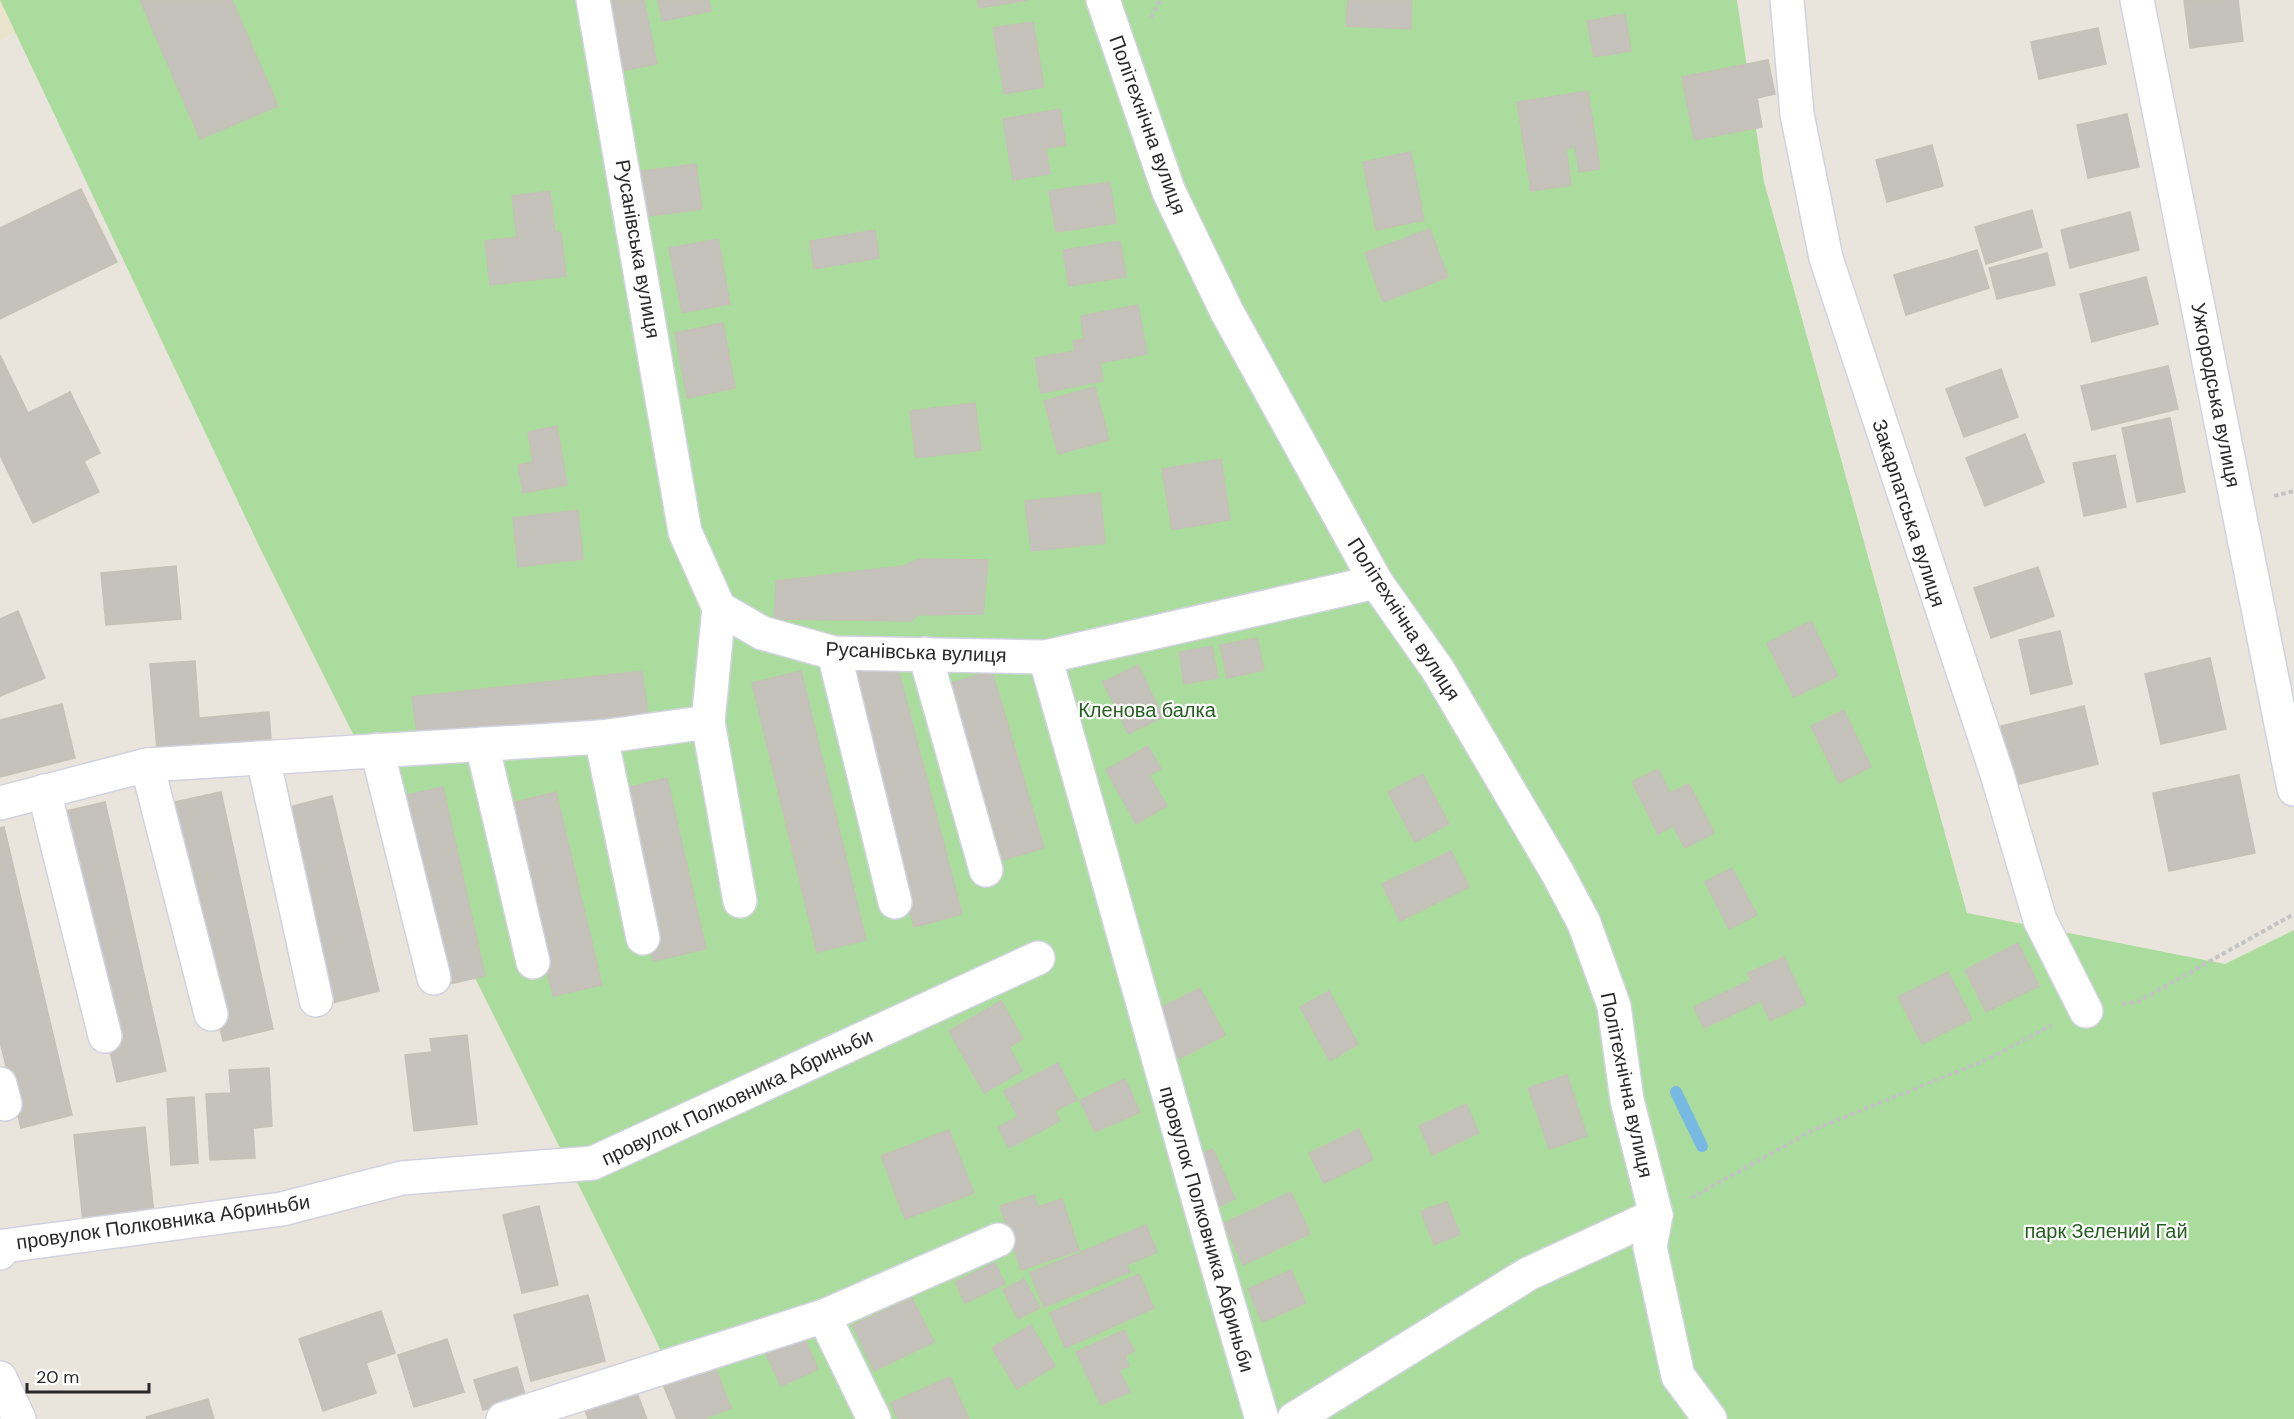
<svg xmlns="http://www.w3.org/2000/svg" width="2294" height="1419" viewBox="0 0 2294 1419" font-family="'DM Sans',sans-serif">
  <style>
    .education { fill: #eae4cc }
    .green { fill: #aadc9d }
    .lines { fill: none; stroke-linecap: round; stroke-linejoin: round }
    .stream { stroke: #78b9e3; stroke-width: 12 }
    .building { fill: #c5c2bb; stroke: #c5c1b6; stroke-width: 1.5 }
    .minor-casing { stroke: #d1d2e0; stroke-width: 36 }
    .path { stroke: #c3c3c3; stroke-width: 4; stroke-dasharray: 4.5 3; stroke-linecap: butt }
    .minor { stroke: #fff; stroke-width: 33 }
    .labels { text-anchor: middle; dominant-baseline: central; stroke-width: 4.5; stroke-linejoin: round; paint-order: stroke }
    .street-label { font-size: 20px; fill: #292929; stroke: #fff }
    .park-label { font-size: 20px; fill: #255f20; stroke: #fff }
  </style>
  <rect width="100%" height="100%" fill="#eae5dc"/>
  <polygon class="education" points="0,0 87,0 0,40"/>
  <polygon class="green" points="0,0 1737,0 1764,182 1967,913 2225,964 2294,930 2294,1419 693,1419 651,1330 260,548"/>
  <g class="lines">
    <polyline class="stream" points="1676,1092 1702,1146"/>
  </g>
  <g class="building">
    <polygon points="140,0 232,0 278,106 200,139"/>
    <polygon points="611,0 644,0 657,64 615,72 601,2"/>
    <polygon points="658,0 709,0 711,11 662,21"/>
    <polygon points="977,0 1028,0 979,8"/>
    <polygon points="1348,0 1412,0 1411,29 1346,26"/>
    <polygon points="2184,0 2238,0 2243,41 2190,48"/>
    <polygon points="1625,14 1631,51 1594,57 1587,21"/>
    <polygon points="1033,22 1044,87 1004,94 993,28"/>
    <polygon points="2098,28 2106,64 2039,79 2031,42"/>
    <polygon points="1768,60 1775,94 1757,98 1762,127 1694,140 1682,77"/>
    <polygon points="1588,91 1600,169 1579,172 1575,147 1566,149 1571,185 1531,191 1517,102"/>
    <polygon points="1060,109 1066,145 1046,148 1050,174 1013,180 1003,119"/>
    <polygon points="2127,114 2139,167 2088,178 2077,125"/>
    <polygon points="1932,145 1943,186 1887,202 1876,160"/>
    <polygon points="1411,152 1424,220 1376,230 1363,162"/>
    <polygon points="696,164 702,209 635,218 628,173"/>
    <polygon points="1110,182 1116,223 1056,232 1049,191"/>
    <polygon points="81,189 117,262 0,319 0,228"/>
    <polygon points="550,191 555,232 561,232 566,276 490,285 485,241 517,237 512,196"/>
    <polygon points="2032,210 2042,247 1986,264 1975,227"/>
    <polygon points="2130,212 2139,250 2070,268 2061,230"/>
    <polygon points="1430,229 1448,277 1383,302 1365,253"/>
    <polygon points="875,230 879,258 814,269 810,241"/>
    <polygon points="718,239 730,304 682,313 669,248"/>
    <polygon points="1120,241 1126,277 1069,286 1063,250"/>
    <polygon points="1977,250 1989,288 1906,315 1894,275"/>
    <polygon points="2047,253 2055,285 1997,299 1989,268"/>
    <polygon points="2146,277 2158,324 2092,342 2080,294"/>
    <polygon points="1138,305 1147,354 1100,363 1103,381 1041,393 1035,358 1075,351 1073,341 1084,339 1081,316"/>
    <polygon points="723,323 735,388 687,398 675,333"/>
    <polygon points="0,355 28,413 70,392 100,453 84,461 99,492 33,523 0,455"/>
    <polygon points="2168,366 2178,409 2092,430 2081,386"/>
    <polygon points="2001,369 2018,417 1964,437 1946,389"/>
    <polygon points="1095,387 1109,440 1058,454 1044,401"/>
    <polygon points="975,403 981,450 916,458 910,411"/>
    <polygon points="2170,418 2185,492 2137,502 2122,428"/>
    <polygon points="557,426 567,485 523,493 518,465 533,462 528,432"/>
    <polygon points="2025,434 2044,482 1985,506 1966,458"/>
    <polygon points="2115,455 2126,507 2084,516 2073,463"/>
    <polygon points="1221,459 1230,520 1172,530 1162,469"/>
    <polygon points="1100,493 1105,543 1031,551 1025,501"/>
    <polygon points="578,510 583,559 518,567 513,518"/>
    <polygon points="920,559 988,560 983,614 918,615 911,621 774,619 776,581 903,566"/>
    <polygon points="176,566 181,619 106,625 101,573"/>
    <polygon points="2038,567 2054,616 1991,638 1974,588"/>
    <polygon points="18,611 45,678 0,696 0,619"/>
    <polygon points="1811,621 1838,676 1794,697 1767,643"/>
    <polygon points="2060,631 2072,684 2031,694 2019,640"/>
    <polygon points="1257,638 1264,670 1227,678 1220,645"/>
    <polygon points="1212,646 1218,678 1184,684 1179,652"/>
    <polygon points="2210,658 2226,729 2161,744 2145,674"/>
    <polygon points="195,661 199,718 269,712 272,755 158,763 150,664"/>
    <polygon points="896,661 962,914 914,927 848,674"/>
    <polygon points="1138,665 1163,717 1128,734 1103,682"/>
    <polygon points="642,671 648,716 418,741 412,697"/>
    <polygon points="801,671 866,940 817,952 752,683"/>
    <polygon points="992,671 1044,848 1003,860 951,683"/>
    <polygon points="62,704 75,758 0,777 0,720"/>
    <polygon points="2084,706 2098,764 2015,785 2001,726"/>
    <polygon points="1844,710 1871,767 1839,783 1811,726"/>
    <polygon points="1148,746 1161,769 1149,775 1167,806 1136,824 1106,770"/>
    <polygon points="1658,769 1670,793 1689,784 1714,833 1685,848 1673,826 1658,834 1632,782"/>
    <polygon points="1423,774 1449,824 1415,842 1388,792"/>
    <polygon points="2239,775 2255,853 2169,871 2153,793"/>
    <polygon points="667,778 706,949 653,961 614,791"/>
    <polygon points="443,787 485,976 436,987 394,798"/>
    <polygon points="221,792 273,1029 223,1041 170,803"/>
    <polygon points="556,792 602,985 553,996 508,804"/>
    <polygon points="332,796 379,991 332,1003 285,808"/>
    <polygon points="105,802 166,1071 117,1082 57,813"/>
    <polygon points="4,827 72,1115 21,1128 0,1041 0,828"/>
    <polygon points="1451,851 1469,887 1400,921 1382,884"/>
    <polygon points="1732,868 1757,915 1729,929 1705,882"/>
    <polygon points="2018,943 2039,986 1986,1012 1965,970"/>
    <polygon points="1784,957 1806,1004 1770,1021 1761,1001 1704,1028 1694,1007 1751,980 1748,973"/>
    <polygon points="1948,972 1972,1019 1922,1044 1898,997"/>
    <polygon points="1200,988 1225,1035 1179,1059 1154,1011"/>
    <polygon points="1329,991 1358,1044 1330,1061 1300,1007"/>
    <polygon points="1001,1001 1023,1039 1009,1047 1022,1071 984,1093 949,1031"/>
    <polygon points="467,1035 477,1124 414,1131 405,1055 432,1052 430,1039"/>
    <polygon points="1058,1063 1077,1100 1055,1111 1060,1121 1009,1148 998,1127 1018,1117 1004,1091"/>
    <polygon points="269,1068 272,1126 253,1128 255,1158 210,1160 206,1094 231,1093 229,1070"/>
    <polygon points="1567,1075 1587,1136 1549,1149 1528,1088"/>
    <polygon points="1125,1079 1140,1112 1095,1132 1080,1100"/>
    <polygon points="194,1097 198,1163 171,1165 167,1099"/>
    <polygon points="1466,1104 1479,1133 1432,1155 1419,1126"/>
    <polygon points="145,1127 154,1215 83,1222 74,1135"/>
    <polygon points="1359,1129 1373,1160 1324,1183 1309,1153"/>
    <polygon points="949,1130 974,1193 905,1219 881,1156"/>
    <polygon points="1213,1149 1235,1199 1209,1211 1187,1160"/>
    <polygon points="1291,1192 1310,1234 1243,1265 1224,1223"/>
    <polygon points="1034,1195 1038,1207 1062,1199 1079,1250 1021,1270 1000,1206"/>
    <polygon points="1447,1202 1460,1234 1434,1245 1421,1211"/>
    <polygon points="539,1206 558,1285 522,1293 503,1215"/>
    <polygon points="1146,1225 1157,1252 1127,1265 1130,1272 1044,1307 1030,1273"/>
    <polygon points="995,1263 1005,1284 965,1303 955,1282"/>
    <polygon points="1291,1270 1306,1303 1262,1322 1248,1289"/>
    <polygon points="1139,1274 1154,1308 1065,1348 1050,1313"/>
    <polygon points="1024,1279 1040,1308 1018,1319 1003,1290"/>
    <polygon points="588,1295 605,1361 531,1381 514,1315"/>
    <polygon points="912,1298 934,1342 874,1371 853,1325"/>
    <polygon points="381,1311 395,1353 366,1363 376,1393 323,1411 299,1339"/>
    <polygon points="1031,1325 1055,1366 1017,1389 992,1348"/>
    <polygon points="800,1329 818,1369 781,1386 763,1347"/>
    <polygon points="1124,1330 1134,1351 1125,1356 1129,1366 1119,1370 1130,1392 1101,1405 1076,1352"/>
    <polygon points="447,1339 464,1392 414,1407 398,1355"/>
    <polygon points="713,1362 731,1408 703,1419 677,1419 662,1382"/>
    <polygon points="517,1367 526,1398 483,1410 474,1380"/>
    <polygon points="950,1377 969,1419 898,1419 891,1403"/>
    <polygon points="635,1388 647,1419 588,1419 584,1408"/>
    <polygon points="208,1399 214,1419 147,1419 146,1417"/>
  </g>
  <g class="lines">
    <defs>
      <g id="minor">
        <polyline points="593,0 685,532 719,608 762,633 834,653 1045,657 1376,582"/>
        <polyline points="1103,0 1169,192 1227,312 1376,582 1438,670 1557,872 1584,923 1614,1006 1627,1100 1656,1215 1650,1247 1678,1376 1710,1419"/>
        <polyline points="1787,0 1797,114 1826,258 1997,774 2040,920 2086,1011"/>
        <polyline points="2137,0 2294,789"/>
        <polyline points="834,653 895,902"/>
        <polyline points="925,654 986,870"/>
        <path d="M 1045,657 C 1118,911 1187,1166 1262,1419"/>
        <polyline points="708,722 740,901"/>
        <polyline points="601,737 643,938"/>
        <polyline points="482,744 533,962"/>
        <polyline points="377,750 434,978"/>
        <polyline points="263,758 316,1000"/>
        <polyline points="147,765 211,1014"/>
        <polyline points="44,791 105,1036"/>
        <polyline points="0,803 147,765 601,737 708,722 719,608"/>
        <polyline points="0,1084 5,1104"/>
        <polyline points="0,1253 4,1246 282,1209 402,1178 593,1163 1038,958"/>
        <polyline points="824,1316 874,1419"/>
        <polyline points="0,1378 19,1419"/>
        <polyline points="503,1419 824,1316 998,1240"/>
        <polyline points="1294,1419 1528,1274 1656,1215"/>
      </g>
    </defs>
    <use href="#minor" class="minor-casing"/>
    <g class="path">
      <polyline points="1151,18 1160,0"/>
      <polyline points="2274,496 2294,491"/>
      <polyline points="2122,1004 2137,1002 2294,914"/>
      <polyline points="1691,1198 1815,1129 1986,1060 2052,1025"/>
    </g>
    <use href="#minor" class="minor"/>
  </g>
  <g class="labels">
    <g class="street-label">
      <text transform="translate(1148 125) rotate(70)">Політехнічна вулиця</text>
      <text transform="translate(638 249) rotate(80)">Русанівська вулиця</text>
      <text transform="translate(2216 395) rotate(79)">Ужгородська вулиця</text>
      <text transform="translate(1909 513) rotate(72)">Закарпатська вулиця</text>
      <text transform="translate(1404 619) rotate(57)">Політехнічна вулиця</text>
      <text transform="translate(916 652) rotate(2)">Русанівська вулиця</text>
      <text transform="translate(1627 1085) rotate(78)">Політехнічна вулиця</text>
      <text transform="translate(737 1097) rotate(-25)">провулок Полковника Абриньби</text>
      <text transform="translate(163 1222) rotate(-8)">провулок Полковника Абриньби</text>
      <text transform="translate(1207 1229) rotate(74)">провулок Полковника Абриньби</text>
    </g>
    <g class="park-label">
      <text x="1147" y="710">Кленова балка</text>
      <text x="2106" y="1231">парк Зелений Гай</text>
    </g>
  </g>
  <path d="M27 1383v9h122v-9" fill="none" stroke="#292929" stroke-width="3"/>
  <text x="36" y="1383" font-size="18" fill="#292929" stroke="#ffffff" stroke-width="4.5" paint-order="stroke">20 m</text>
</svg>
